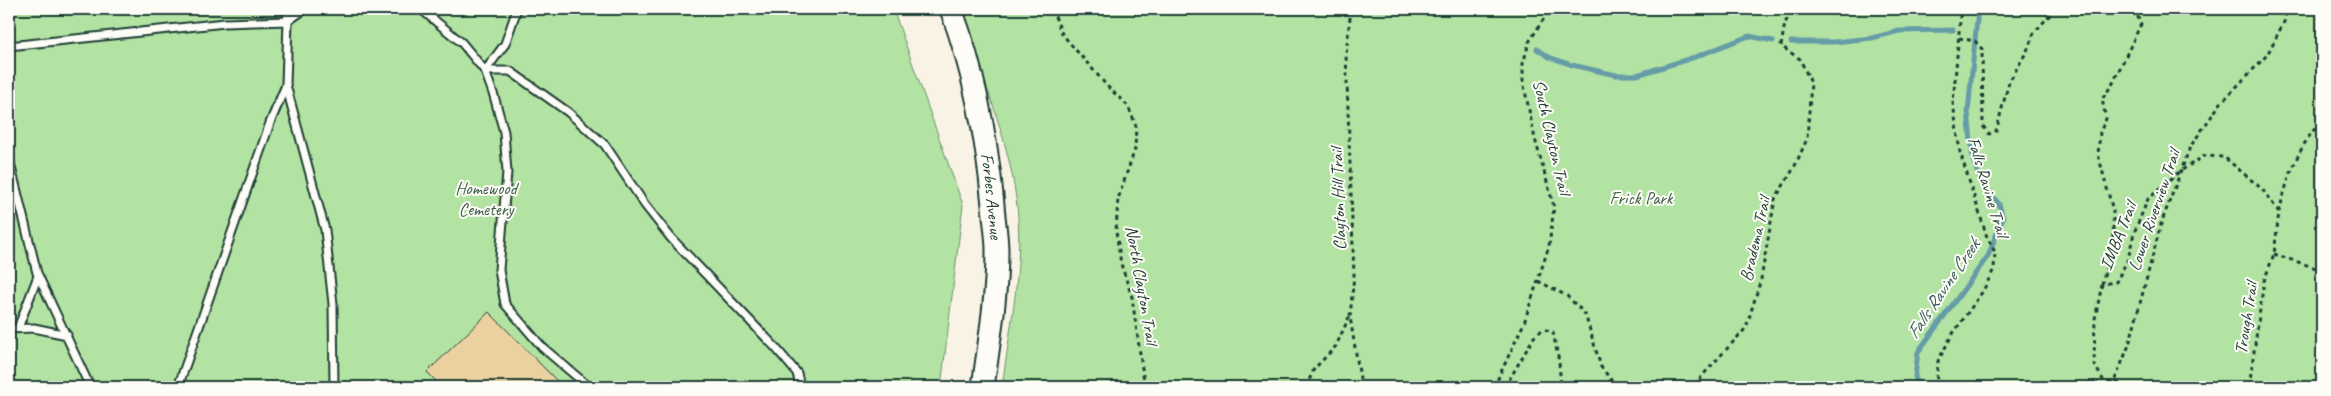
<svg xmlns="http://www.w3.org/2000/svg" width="2331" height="396" viewBox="0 0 2331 396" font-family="Caveat,sans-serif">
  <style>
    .green { fill: #b3e3a2; stroke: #69906b }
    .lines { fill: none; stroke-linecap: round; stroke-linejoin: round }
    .stream { stroke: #659ca7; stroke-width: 5 }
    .building { fill: #ebd1a0; stroke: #1f3d34 }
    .service-casing { stroke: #1f3d34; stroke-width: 11 }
    .primary-casing { stroke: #1f3d34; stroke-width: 25 }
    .path { stroke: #1f3d34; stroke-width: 3; stroke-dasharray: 4 4; stroke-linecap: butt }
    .service { stroke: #fdfcf7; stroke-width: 7 }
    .primary { stroke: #fdfcf7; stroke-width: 21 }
    .labels { text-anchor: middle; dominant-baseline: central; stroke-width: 4; stroke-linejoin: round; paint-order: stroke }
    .street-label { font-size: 18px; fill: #1f3d34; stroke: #fdfcf7 }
    .park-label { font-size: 18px; fill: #3d5e4a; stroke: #fdfcf7 }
    .water-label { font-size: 19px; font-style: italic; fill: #365d5a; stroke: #fdfcf7 }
  </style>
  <rect width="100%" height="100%" fill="#f9f3e6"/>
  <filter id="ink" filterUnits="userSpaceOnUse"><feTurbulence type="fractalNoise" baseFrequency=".02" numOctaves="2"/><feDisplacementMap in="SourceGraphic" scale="10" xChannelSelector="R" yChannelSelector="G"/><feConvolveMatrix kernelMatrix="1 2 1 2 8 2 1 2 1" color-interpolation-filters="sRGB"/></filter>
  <g filter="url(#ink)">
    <g class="green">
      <polygon points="9,9 893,9 963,205 941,387 9,387"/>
      <path d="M 959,9 L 2322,9 L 2322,387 L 1002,387 C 1010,326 1025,260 1016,198 C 1008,137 979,67 959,9 Z"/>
    </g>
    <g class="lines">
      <g class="stream">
        <polyline points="1791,42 1834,42 1872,38 1899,31 1953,30"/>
        <polyline points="1537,49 1549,57 1572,65 1616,75 1637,75 1695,57 1749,36 1773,41"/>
        <polyline points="1919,387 1915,377 1918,352 1988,256 2003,218 1999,204 1981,182 1973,160 1968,112 1978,9"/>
      </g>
    </g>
    <polygon class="building" points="489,312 563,387 442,387 427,372"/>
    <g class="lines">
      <defs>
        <g id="service">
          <polyline points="287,9 288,21 305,9"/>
          <polyline points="421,9 462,43 485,71 494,96 504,132 507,172 499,270 505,304 542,347 589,387"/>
          <polyline points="9,46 225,23 288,21 286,85 325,230 333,304 334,387"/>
          <polyline points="485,71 510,71 568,112 605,145 645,205 671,238 775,347 797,373 800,387"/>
          <polyline points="485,71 505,44 517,9"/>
          <polyline points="9,159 37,273 90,387"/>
          <polyline points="18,328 38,276"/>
          <polyline points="9,329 34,328 67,335"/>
          <polyline points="178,387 270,123 286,85"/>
        </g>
        <g id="primary">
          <path id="s1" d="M 951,9 C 974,71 987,139 993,205 C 994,220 997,236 997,251 C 997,296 989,343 983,387"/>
        </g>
      </defs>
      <use href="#service" class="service-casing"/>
      <use href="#primary" class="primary-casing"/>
      <g class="path">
        <polyline points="1052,9 1062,34 1108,87 1128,106 1136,126 1135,149 1118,199 1116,231 1121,264 1132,297 1143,375 1147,387"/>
        <polyline points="1351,9 1346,54 1354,275 1350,317 1360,378 1358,387"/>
        <polyline points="2138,9 2136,13 2141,24 2112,85 2102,99 2106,119 2100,132 2098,154 2113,211 2113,239 2102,284 2116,282 2128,259 2134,233 2148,199 2179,172 2204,156 2224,157 2262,189 2279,212 2274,254 2264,281 2249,387"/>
        <polyline points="1959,38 1975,41 1982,49 1983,126 1989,134 1996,131 2009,82 2027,51 2034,33 2055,9"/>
        <path d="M 2279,212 C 2287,180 2298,145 2322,121"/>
        <polyline points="2274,254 2322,270"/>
        <polyline points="1538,281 1567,296 1585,314 1601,367 1617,387"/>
        <polyline points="2102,284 2095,319 2094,364 2107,387"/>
        <polyline points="1306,387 1314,369 1336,346 1349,317"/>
        <polyline points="1494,387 1524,323 1549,246 1554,207 1535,139 1523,81 1523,64 1529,42 1550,9"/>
        <polyline points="1505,387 1534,337 1543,329 1553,332 1559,362 1561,387"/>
        <polyline points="1696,387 1701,377 1746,328 1761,279 1775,199 1794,168 1807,139 1811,83 1800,59 1781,46 1785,23 1793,9"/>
        <polyline points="1936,387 1938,361 1952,335 1983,291 1994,269 1995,252 1987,237 1960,152 1953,103 1961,9"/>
        <polyline points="2112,387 2129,345 2161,224 2190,147 2220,104 2267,55 2284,22 2287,9"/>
      </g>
      <use href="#service" class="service"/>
      <use href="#primary" class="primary"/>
    </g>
  </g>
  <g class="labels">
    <g class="street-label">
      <text transform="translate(1552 137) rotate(77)">South Clayton Trail</text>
      <text transform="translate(1988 187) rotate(73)">Falls Ravine Trail</text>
      <text stroke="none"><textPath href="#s1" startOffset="192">Forbes Avenue</textPath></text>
      <text transform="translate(1338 199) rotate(-92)">Clayton Hill Trail</text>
      <text transform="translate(2154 210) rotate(-71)">Lower Riverview Trail</text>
      <text transform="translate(2118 236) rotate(-68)">IMBA Trail</text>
      <text transform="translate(1755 239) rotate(-77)">Bradema Trail</text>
      <text transform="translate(1142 285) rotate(80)">North Clayton Trail</text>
      <text transform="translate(2246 318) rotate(-81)">Trough Trail</text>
    </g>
    <g class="park-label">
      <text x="486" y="188">Homewood<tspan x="486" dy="21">Cemetery</tspan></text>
      <text x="1641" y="198">Frick Park</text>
    </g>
    <g class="water-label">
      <text transform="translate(1943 289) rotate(-56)">Falls Ravine Creek</text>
    </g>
  </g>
  <rect width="2331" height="396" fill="none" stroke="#fdfcf7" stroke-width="30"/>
  <rect x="15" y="15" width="2301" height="366" fill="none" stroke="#1f3d34" stroke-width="2" filter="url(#ink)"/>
</svg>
